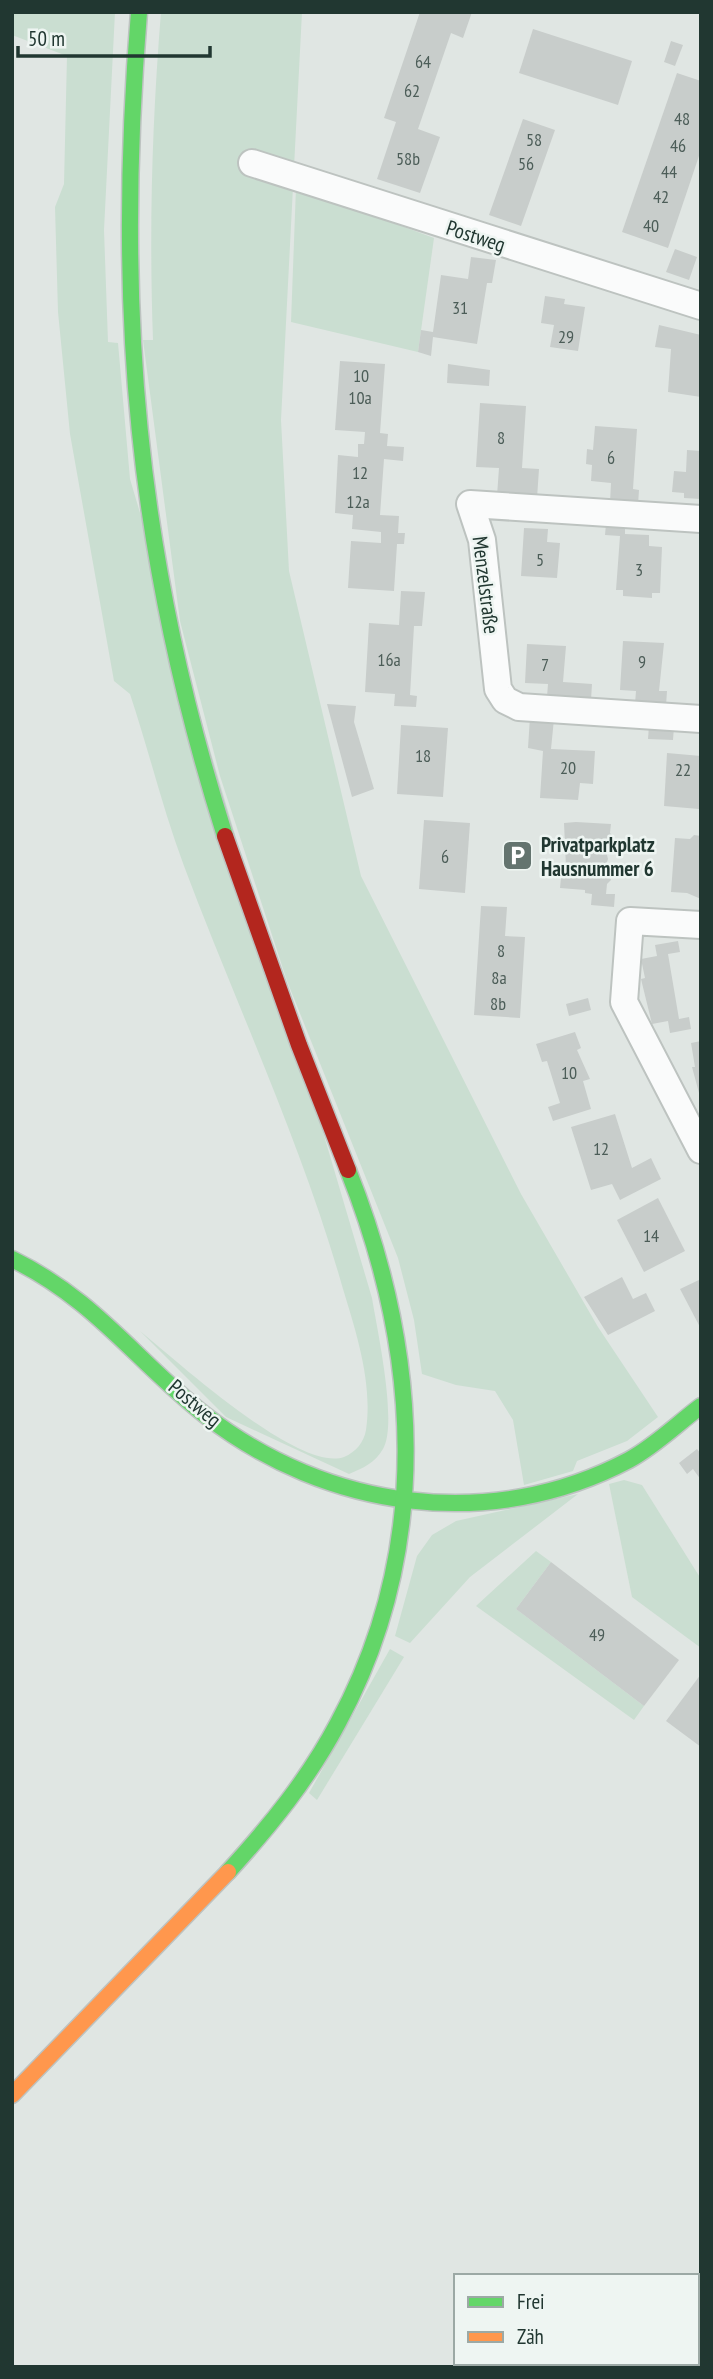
<svg xmlns="http://www.w3.org/2000/svg" width="713" height="2379" viewBox="0 0 713 2379" font-family="'PT Sans Narrow',sans-serif">
  <style>
    .green { fill: #caded1 }
    .building { fill: #c8cdcb }
    .lines { fill: none; stroke-linecap: round; stroke-linejoin: round }
    .street-casing { stroke: #bdc3c0; stroke-width: 30 }
    .fast-casing { stroke: #bdc3c1; stroke-width: 19 }
    .slow-casing { stroke: #bdc3c1; stroke-width: 19 }
    .jam-casing { stroke: #bdc3c1; stroke-width: 19 }
    .street { stroke: #fafbfb; stroke-width: 26 }
    .fast { stroke: #63d668; stroke-width: 16 }
    .slow { stroke: #ff974d; stroke-width: 16 }
    .jam { stroke: #b3261e; stroke-width: 16 }
    .labels { text-anchor: middle; dominant-baseline: central; stroke-width: 5; stroke-linejoin: round; paint-order: stroke }
    .number-label { font-size: 18px; fill: #4c5d58 }
    .street-label { font-size: 21px; fill: #213731; stroke: #eef5f2 }
    .poi-label { font-size: 21px; font-weight: bold; fill: #213731; stroke: #eef5f2; text-anchor: start }
  </style>
  <rect width="100%" height="100%" fill="#e0e6e3"/>
  <g class="green">
    <path d="M 12,12 L 115,12 L 104,230 L 108,342 L 118,343 L 130,479 L 372,1298 C 377,1329 398,1424 383,1449 C 375,1463 363,1468 349,1474 L 226,1417 L 140,1331 C 176,1360 299,1473 344,1457 C 356,1452 364,1442 366,1430 C 373,1383 356,1332 343,1289 C 302,1144 237,1007 184,866 C 163,810 149,751 130,694 L 114,681 L 70,434 L 58,312 L 55,207 L 64,184 L 67,56 L 12,35 Z"/>
    <path d="M 161,12 L 302,12 L 281,420 L 289,571 L 361,876 L 521,1194 L 598,1327 L 658,1417 L 627,1441 L 577,1461 L 573,1471 L 524,1485 L 513,1420 L 495,1391 L 456,1385 L 422,1374 L 414,1320 L 398,1258 L 287,981 L 220,776 L 180,621 L 143,340 L 153,340 C 149,229 152,123 161,12 Z"/>
    <polygon points="296,187 434,238 418,352 291,322"/>
    <polygon points="624,1480 642,1485 701,1579 701,1648 632,1597 609,1484"/>
    <polygon points="578,1494 470,1577 410,1643 395,1636 417,1556 432,1535 456,1521"/>
    <polygon points="536,1551 551,1562 516,1609 644,1706 634,1720 476,1606"/>
    <polygon points="390,1649 404,1657 317,1800 309,1793"/>
  </g>
  <g class="building">
    <polygon points="420,12 472,12 463,38 451,33 418,129 440,137 420,193 377,179 396,122 384,118"/>
    <polygon points="533,29 632,61 618,105 519,73"/>
    <polygon points="671,41 683,45 675,66 664,62"/>
    <polygon points="677,73 701,81 701,150 668,248 622,232"/>
    <polygon points="523,119 555,130 521,226 489,215"/>
    <polygon points="675,249 697,257 689,280 666,272"/>
    <polygon points="471,257 496,260 492,283 487,283 477,344 433,337 431,356 418,352 421,330 433,332 441,275 468,279"/>
    <polygon points="545,296 565,299 564,304 585,307 578,351 550,347 554,325 541,323"/>
    <polygon points="659,325 701,335 701,397 668,392 671,349 655,347"/>
    <polygon points="340,361 385,364 380,433 388,434 387,446 404,447 403,461 384,459 380,515 399,516 398,533 405,533 404,544 397,544 394,591 348,588 351,541 381,543 381,532 352,529 353,515 335,513 338,455 358,457 358,444 364,444 365,432 335,430"/>
    <polygon points="448,364 490,370 489,386 447,383"/>
    <polygon points="480,403 526,406 522,468 539,469 537,498 497,496 499,468 476,467"/>
    <polygon points="595,426 637,429 633,489 639,490 638,505 610,503 611,483 591,481 592,465 586,464 587,449 593,450"/>
    <polygon points="687,450 701,451 701,499 684,498 684,493 672,492 674,471 686,472"/>
    <polygon points="606,524 625,525 625,534 649,535 649,546 662,547 660,593 652,593 652,598 623,596 623,590 616,590 620,536 605,535"/>
    <polygon points="524,528 548,529 547,542 560,543 557,578 521,576"/>
    <polygon points="401,591 425,592 422,626 414,626 410,695 417,696 416,707 394,706 395,694 365,692 369,623 399,625"/>
    <polygon points="623,641 664,643 659,691 667,691 666,706 635,704 636,691 620,690"/>
    <polygon points="527,644 566,646 563,682 592,684 591,700 547,697 548,684 525,683"/>
    <polygon points="327,704 356,706 354,722 374,789 352,797"/>
    <polygon points="530,717 554,719 551,749 595,751 593,784 580,783 578,800 540,798 543,751 528,748"/>
    <polygon points="401,725 448,728 443,797 397,794"/>
    <polygon points="649,725 674,727 673,740 648,739"/>
    <polygon points="667,753 701,756 699,809 664,806"/>
    <polygon points="424,820 470,823 465,893 419,889"/>
    <polygon points="576,822 611,824 610,833 614,837 609,847 605,847 608,859 604,870 608,870 611,880 607,884 606,894 615,894 614,907 591,905 592,894 585,893 585,890 560,888 562,867 566,867 564,823"/>
    <polygon points="694,835 701,836 701,899 687,893 671,892 675,838 690,839"/>
    <polygon points="481,906 507,907 505,936 525,937 520,1018 474,1015"/>
    <polygon points="678,941 680,952 668,954 679,1019 689,1017 691,1029 670,1033 668,1021 652,1024 641,979 645,978 641,959 657,956 655,945"/>
    <polygon points="588,998 591,1010 569,1016 566,1004"/>
    <polygon points="575,1032 581,1048 577,1050 590,1079 583,1081 591,1109 553,1121 548,1107 560,1103 547,1061 542,1062 536,1044"/>
    <polygon points="701,1041 701,1093 699,1093 692,1067 695,1067 691,1043"/>
    <polygon points="615,1114 632,1168 651,1158 661,1179 620,1200 612,1184 591,1190 571,1127"/>
    <polygon points="658,1198 685,1251 644,1272 617,1220"/>
    <polygon points="622,1277 633,1299 646,1293 655,1311 608,1335 584,1297"/>
    <polygon points="701,1279 701,1329 680,1289"/>
    <polygon points="697,1449 701,1454 701,1480 693,1469 687,1474 679,1463"/>
    <polygon points="551,1562 679,1660 644,1706 516,1609"/>
    <polygon points="701,1674 701,1747 666,1721"/>
  </g>
  <g class="lines">
    <defs>
      <g id="street">
        <polyline points="252,163 701,306"/>
        <polyline points="701,519 470,504 482,540 498,689 505,700 519,707 701,719"/>
        <polyline points="701,925 630,921 624,1002 701,1150"/>
      </g>
      <g id="fast">
        <path d="M 139,12 C 115,306 136,555 225,836"/>
        <path d="M 12,1259 C 96,1300 135,1360 205,1415 C 327,1510 491,1533 629,1460 C 655,1446 677,1424 701,1406"/>
        <path d="M 228,1872 C 270,1826 309,1778 338,1723 C 433,1547 420,1351 348,1170"/>
      </g>
      <polyline id="slow" points="12,2095 228,1872"/>
      <polyline id="jam" points="225,836 299,1045 348,1170"/>
    </defs>
    <use href="#street" class="street-casing"/>
    <use href="#fast" class="fast-casing"/>
    <use href="#slow" class="slow-casing"/>
    <use href="#jam" class="jam-casing"/>
    <use href="#street" class="street"/>
    <use href="#fast" class="fast"/>
    <use href="#slow" class="slow"/>
    <use href="#jam" class="jam"/>
  </g>
  <defs>
    <symbol id="parking-square" viewBox="-11 -11 22 22"><rect x="-9" y="-9" width="18" height="18" rx="4" fill="#64746f" stroke="#eef5f2"/><path d="M-3.5-5.5H1a3.5 3.5 0 0 1 0 7H-1V5.5H-3.5ZM-1-3.4V-.6H.8a1.4 1.4 0 0 0 0-2.8Z" fill="#fff"/></symbol>
  </defs>
  <g fill-rule="evenodd">
    <use href="#parking-square" x="500" y="838" width="35" height="35"/>
  </g>
  <g class="labels">
    <g class="number-label">
      <text x="423" y="61">64</text>
      <text x="412" y="90">62</text>
      <text x="682" y="118">48</text>
      <text x="534" y="139">58</text>
      <text x="678" y="145">46</text>
      <text x="408" y="158">58b</text>
      <text x="526" y="163">56</text>
      <text x="669" y="171">44</text>
      <text x="661" y="196">42</text>
      <text x="651" y="225">40</text>
      <text x="460" y="307">31</text>
      <text x="566" y="336">29</text>
      <text x="361" y="375">10</text>
      <text x="360" y="397">10a</text>
      <text x="501" y="437">8</text>
      <text x="611" y="457">6</text>
      <text x="360" y="472">12</text>
      <text x="358" y="501">12a</text>
      <text x="540" y="559">5</text>
      <text x="639" y="569">3</text>
      <text x="389" y="659">16a</text>
      <text x="642" y="661">9</text>
      <text x="545" y="664">7</text>
      <text x="423" y="755">18</text>
      <text x="568" y="767">20</text>
      <text x="683" y="769">22</text>
      <text x="445" y="856">6</text>
      <text x="501" y="950">8</text>
      <text x="499" y="977">8a</text>
      <text x="498" y="1003">8b</text>
      <text x="569" y="1072">10</text>
      <text x="601" y="1148">12</text>
      <text x="651" y="1235">14</text>
      <text x="597" y="1634">49</text>
    </g>
    <g class="street-label">
      <text transform="translate(476 236) rotate(18)">Postweg</text>
      <text transform="translate(486 585) rotate(83)">Menzelstraße</text>
      <text transform="translate(195 1403) rotate(40)">Postweg</text>
    </g>
    <g class="poi-label">
      <text x="541" y="844">Privatparkplatz<tspan x="541" dy="24">Hausnummer 6</tspan></text>
    </g>
  </g>
  <rect width="713" height="2379" fill="none" stroke="#213731" stroke-width="28"/>
  <rect x="454" y="2274" width="245" height="91" fill="#eef5f2" stroke="#9ca9a5" stroke-width="2"/>
  <rect x="468" y="2297" width="35" height="10" fill="#63d668" stroke="#9ca9a5" stroke-width="2"/>
  <text x="517" y="2309" font-size="21" fill="#213731">Frei</text>
  <rect x="468" y="2332" width="35" height="10" fill="#ff974d" stroke="#9ca9a5" stroke-width="2"/>
  <text x="517" y="2344" font-size="21" fill="#213731">Zäh</text>
  <path d="M18 46v10h192v-10" fill="none" stroke="#213731" stroke-width="3.5"/>
  <text x="28" y="46" font-size="21" fill="#213731" stroke="#eef5f2" stroke-width="5" paint-order="stroke">50 m</text>
</svg>
